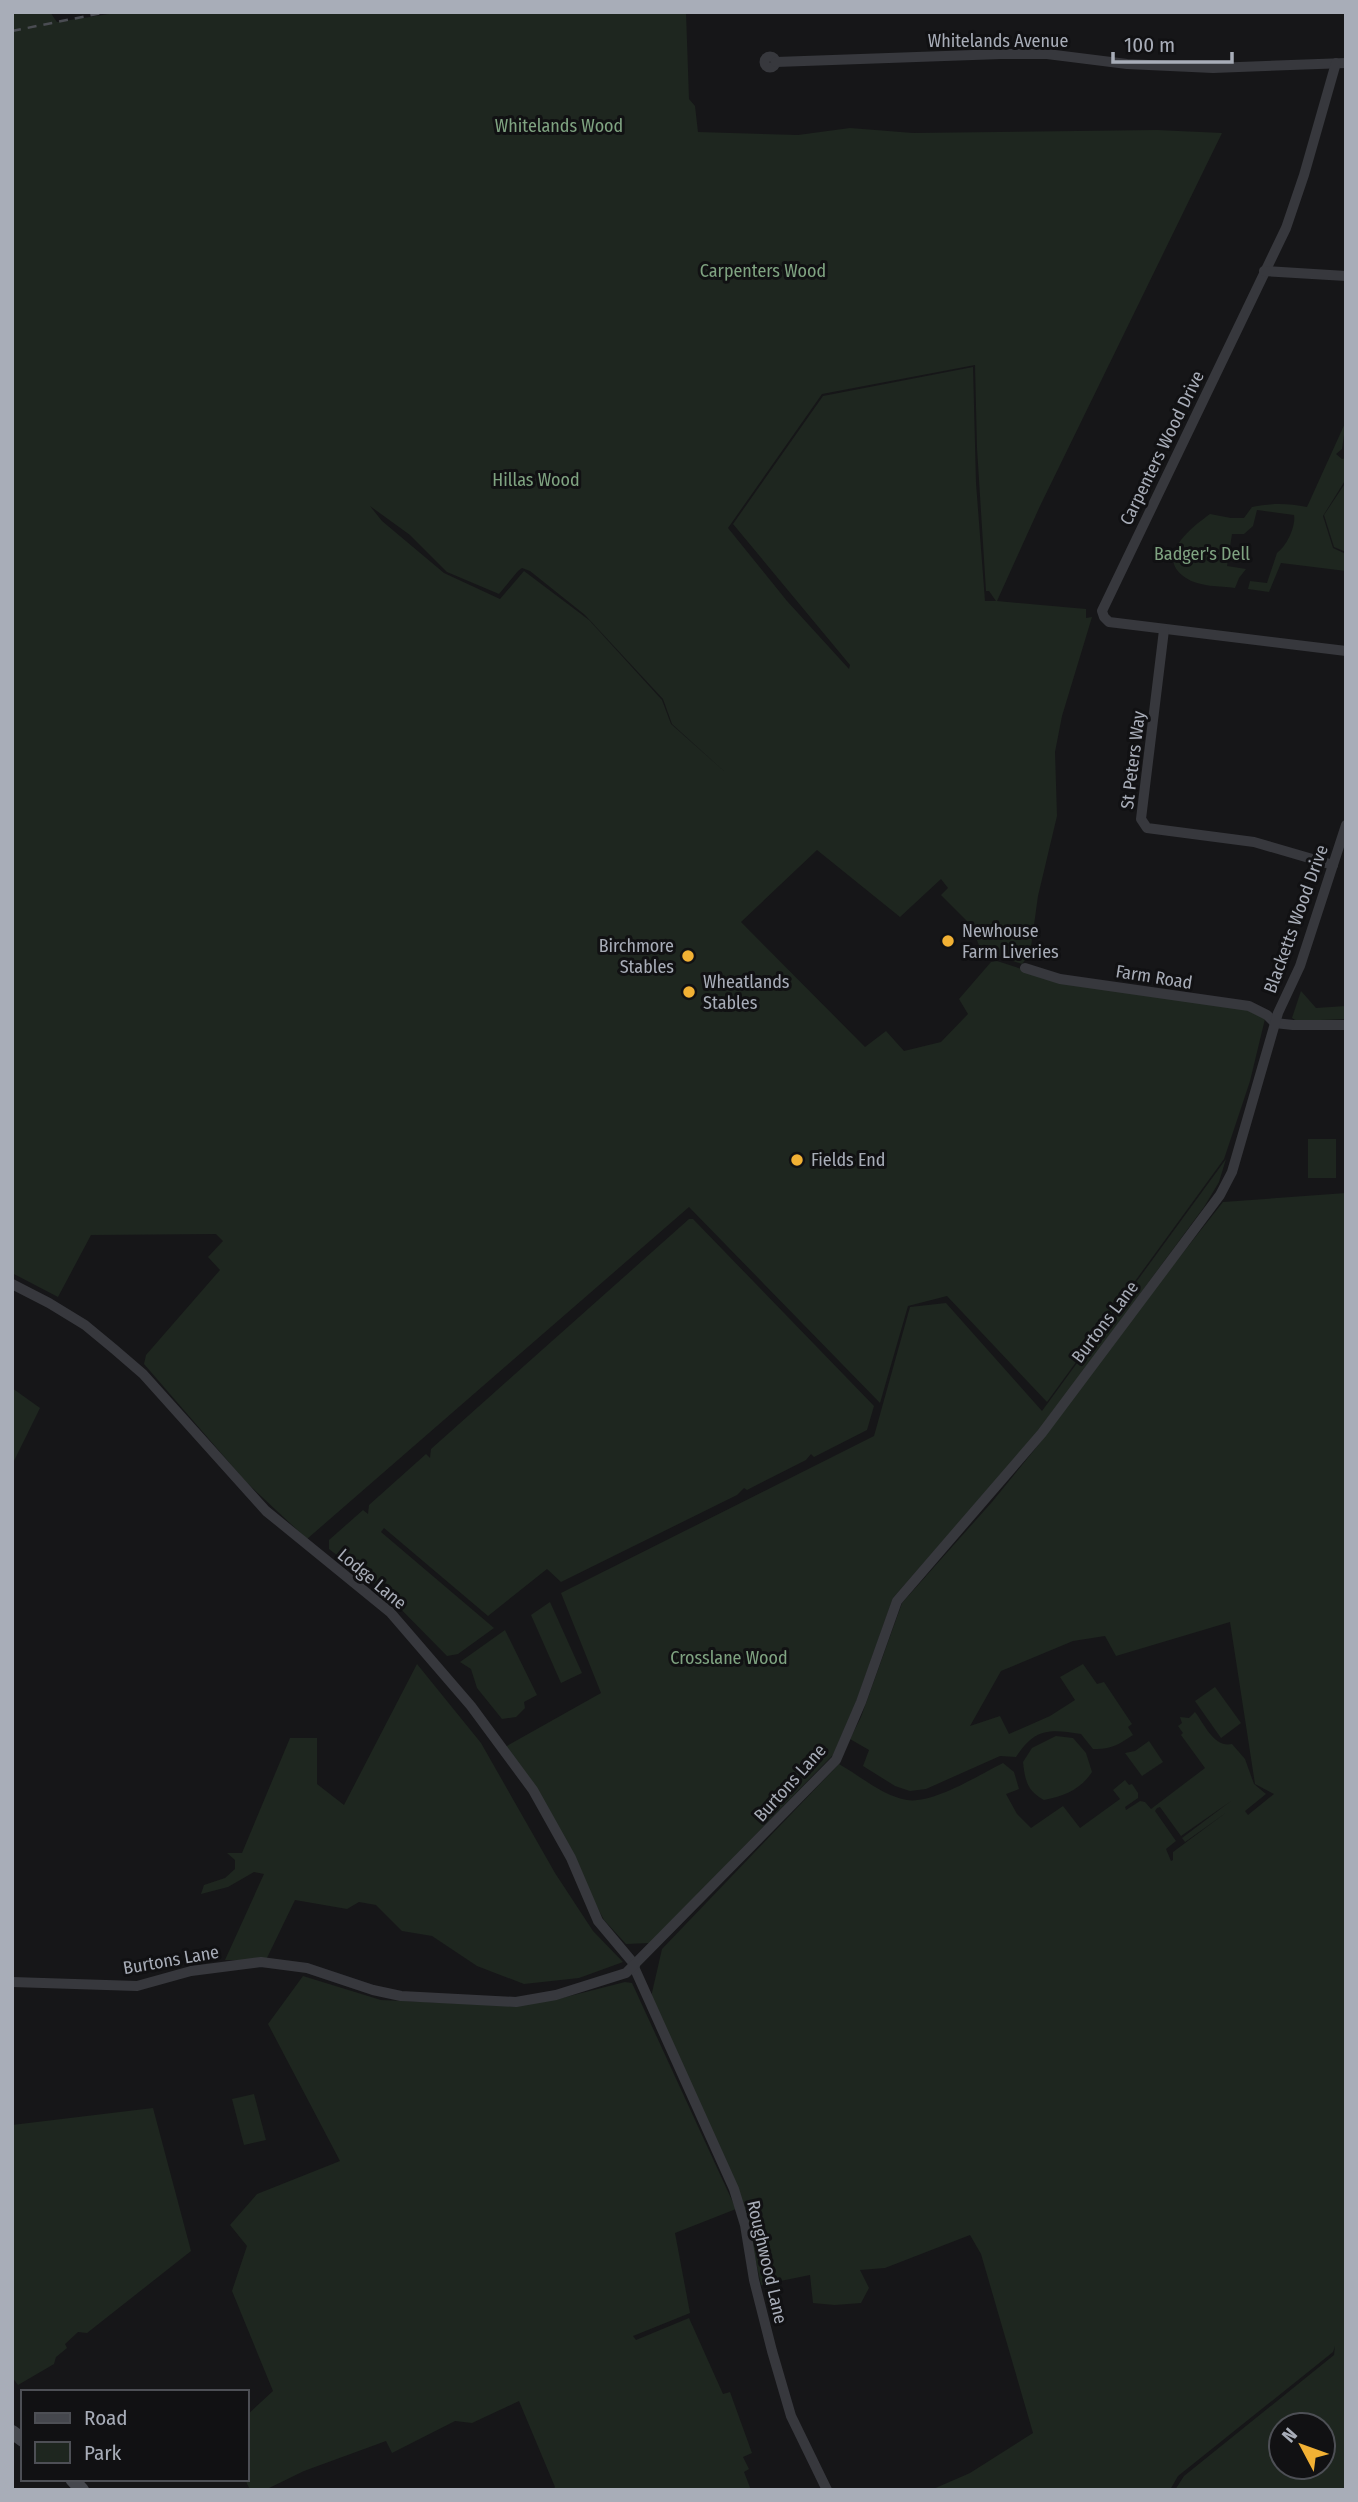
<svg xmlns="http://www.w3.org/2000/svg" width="1358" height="2502" viewBox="0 0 1358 2502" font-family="'Fira Sans Condensed',sans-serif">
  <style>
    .green { fill: #1e261f; fill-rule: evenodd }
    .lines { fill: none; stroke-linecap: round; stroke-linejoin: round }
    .minor { stroke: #37383d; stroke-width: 10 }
    .secondary { stroke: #45474d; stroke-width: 14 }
    .rail { stroke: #4a4c52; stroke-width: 2.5; stroke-dasharray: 9 7; stroke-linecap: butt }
    .poi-dot { fill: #f2b134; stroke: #111113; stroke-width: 2.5 }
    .labels { text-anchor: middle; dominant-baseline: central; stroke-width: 6; stroke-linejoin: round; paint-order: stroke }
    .street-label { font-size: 18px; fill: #a8adb8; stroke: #111113 }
    .park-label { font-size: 18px; fill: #7fa381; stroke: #111113 }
    .poi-label { font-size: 18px; fill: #a8adb8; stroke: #111113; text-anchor: start }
  </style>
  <rect width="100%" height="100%" fill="#161618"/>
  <g class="green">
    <path d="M 12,12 L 50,12 L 57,22 L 122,12 L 686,12 L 689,99 L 695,106 L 698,132 L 798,135 L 850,128 L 913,133 L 1157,130 L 1222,133 L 1040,506 L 997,601 L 1086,609 L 1086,618 L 1092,617 L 1062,716 L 1055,752 L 1057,816 L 1038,896 L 1030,954 L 1022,964 L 981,950 L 970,924 L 941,895 L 948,888 L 941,879 L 900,917 L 817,850 L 741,922 L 865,1047 L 886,1031 L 904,1051 L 941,1042 L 968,1014 L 959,999 L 991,962 L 997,961 L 1059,981 L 1250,1010 L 1265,1019 L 1250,1081 L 1224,1159 L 1047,1402 L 947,1296 L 908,1306 L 880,1403 L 689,1207 L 307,1539 L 246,1482 L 144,1364 L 146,1355 L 220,1270 L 208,1257 L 223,1241 L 216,1234 L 91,1235 L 58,1297 L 12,1273 ZM 975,365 L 977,448 L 986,591 L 989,591 L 996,601 L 985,601 L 976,483 L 973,367 L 823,396 L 733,524 L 850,665 L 849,669 L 787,601 L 728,528 L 822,394 ZM 370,506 L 410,535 L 447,572 L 499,594 L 518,571 L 522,568 L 530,571 L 585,615 L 663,699 L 672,724 L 725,772 L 671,724 L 662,700 L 589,620 L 524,571 L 500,599 L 444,573 L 382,521 Z"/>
    <path d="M 1346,421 L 1342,449 L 1336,454 L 1342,459 L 1346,458 L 1346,479 L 1323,516 L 1333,548 L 1346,554 L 1346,571 L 1281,563 L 1269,592 L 1248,589 L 1250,581 L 1267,583 L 1277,553 C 1287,546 1296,526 1294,515 L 1257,510 L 1253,526 L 1244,534 L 1232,534 L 1227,566 L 1246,569 L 1239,578 L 1235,588 C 1220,586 1199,587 1186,578 C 1153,557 1192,527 1210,514 L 1231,518 L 1244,518 L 1252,507 C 1272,503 1287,503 1307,507 Z"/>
    <polygon points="1346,482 1346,552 1334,547 1324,515"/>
    <polygon points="1301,991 1316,1008 1346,1006 1346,1019 1297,1021 1292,1018"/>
    <rect x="1308" y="1139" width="28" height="39"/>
    <polygon points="1226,1159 1219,1182 1204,1207 1040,1430 893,1598 856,1702 833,1755 650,1943 626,1944 604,1920 535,1789 505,1747 601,1693 561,1593 874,1436 910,1307 946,1303 1042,1411"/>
    <path d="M 1346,1193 L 1346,2490 L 1175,2490 L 1184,2476 L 1334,2355 L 1335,2346 L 1333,2352 L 1178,2476 L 1170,2490 L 931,2490 L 970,2473 L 1033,2433 L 981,2254 L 970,2235 L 885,2268 L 860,2270 L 869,2288 L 861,2303 L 835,2305 L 813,2303 L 810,2275 L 761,2285 L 748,2226 L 651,1997 L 662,1949 L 839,1764 C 860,1776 883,1796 907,1800 C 933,1804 979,1775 1003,1763 L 1014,1772 L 1019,1789 L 1006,1794 L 1017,1814 L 1031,1828 L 1063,1806 L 1080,1828 L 1120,1799 L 1113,1790 L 1125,1780 L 1129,1785 L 1132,1784 L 1138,1793 L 1138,1798 L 1125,1807 L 1126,1810 L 1140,1801 L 1145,1802 L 1151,1809 L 1205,1768 L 1181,1735 L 1183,1733 L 1178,1726 L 1182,1723 L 1180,1717 L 1189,1718 L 1195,1712 C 1205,1725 1214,1748 1232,1744 L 1245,1759 L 1254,1784 L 1266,1794 L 1245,1811 L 1248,1815 L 1274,1794 L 1255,1784 L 1230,1622 L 1116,1656 L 1105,1636 L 1073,1641 L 1001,1671 L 970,1726 L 1000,1716 L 1009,1734 L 1050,1716 L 1075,1700 L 1060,1677 L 1083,1664 L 1097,1684 L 1104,1682 L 1132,1724 L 1128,1727 L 1133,1735 C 1119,1744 1111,1750 1093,1749 L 1081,1734 C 1049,1729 1035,1728 1016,1757 L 1000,1756 L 926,1789 L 910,1791 L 895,1786 L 863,1766 L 869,1750 L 850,1739 L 861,1717 L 902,1603 L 992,1502 L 1039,1444 L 1140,1307 L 1223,1202 ZM 1231,1801 L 1182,1838 L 1185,1842 L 1227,1812 L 1173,1852 L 1173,1860 L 1171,1861 L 1166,1849 L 1176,1841 L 1155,1811 L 1157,1808 L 1160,1807 L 1181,1836 ZM 1281,2425 L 1323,2425 L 1323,2467 L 1281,2467 Z"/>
    <polygon points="689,1219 693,1219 874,1406 867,1430 814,1457 811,1454 806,1460 747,1490 744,1488 737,1495 561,1582 547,1569 488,1616 384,1528 381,1532 494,1628 458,1654 447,1656 382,1590 329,1549 329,1540 363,1510 368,1514 369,1505 426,1454 430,1458 431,1449"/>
    <polygon points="12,1388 40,1408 12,1465"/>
    <polygon points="550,1602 582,1673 561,1683 531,1615"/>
    <polygon points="505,1630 537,1695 524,1702 525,1708 516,1717 502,1719 477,1688 471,1669 460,1662"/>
    <polygon points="417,1664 481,1743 555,1873 593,1931 623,1962 579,1978 524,1984 477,1966 432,1936 402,1931 376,1905 359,1902 347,1909 295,1900 266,1960 225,1960 264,1874 254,1872 228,1887 201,1894 204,1885 225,1878 235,1869 235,1860 227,1853 242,1853 290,1738 317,1738 317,1784 344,1805"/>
    <polygon points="1215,1687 1241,1723 1221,1738 1195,1701"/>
    <path d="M 1056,1736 L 1073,1738 L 1086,1753 L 1092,1772 C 1080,1790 1064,1796 1044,1800 C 1027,1791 1025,1780 1023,1762 L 1032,1748 Z"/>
    <polygon points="1149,1741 1163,1762 1142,1776 1125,1753 1135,1751"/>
    <polygon points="303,1976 381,2000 514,2006 558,1999 625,1982 632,1983 736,2209 675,2233 690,2313 633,2336 636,2340 689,2318 723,2394 730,2392 752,2453 743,2457 749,2469 744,2472 751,2490 553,2490 555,2487 519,2401 472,2423 455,2421 392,2453 386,2441 304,2471 265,2490 250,2490 245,2479 247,2479 247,2415 273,2391 232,2291 247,2246 230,2225 257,2194 340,2161 268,2024"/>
    <polygon points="254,2094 266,2140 244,2145 232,2099"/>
    <polygon points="153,2108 191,2251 87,2333 78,2332 65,2344 67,2348 56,2357 54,2364 18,2385 12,2377 12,2125"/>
  </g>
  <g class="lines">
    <g class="minor">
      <circle cx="770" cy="62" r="5.5"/>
      <polyline points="776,62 1001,54 1047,54 1127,64 1213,68 1346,63"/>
      <polyline points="1336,63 1304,175 1286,228 1102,611 1104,617 1109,622 1346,651"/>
      <polyline points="1264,271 1346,276"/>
      <polyline points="1164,630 1141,819 1147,828 1254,842 1333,865"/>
      <polyline points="1025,968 1060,979 1249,1006 1267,1015 1275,1023"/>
      <polyline points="1275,1023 1293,1025 1346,1025"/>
      <polyline points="12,1284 49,1303 85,1325 114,1349 143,1374 266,1511 390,1612 471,1706 533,1790 571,1858 598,1921 635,1965"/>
      <polyline points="634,1967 734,2189 745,2225 754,2280 772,2351 791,2416 827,2490"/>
      <polyline points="12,1982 137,1986 191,1971 261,1962 307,1968 373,1990 401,1996 516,2002 556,1995 626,1973 836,1760 861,1702 897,1601 1042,1433 1220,1195 1232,1172 1278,1013 1300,966 1346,825"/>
    </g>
    <g class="secondary">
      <polyline points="12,2432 23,2440"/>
      <polyline points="72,2479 82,2490"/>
    </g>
    <polyline class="rail" points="12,31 107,12"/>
  </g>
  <g class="poi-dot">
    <circle cx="948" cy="941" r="7"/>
    <circle cx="688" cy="956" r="7"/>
    <circle cx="689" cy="992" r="7"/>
    <circle cx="797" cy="1160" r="7"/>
  </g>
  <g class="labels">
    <g class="street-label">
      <text x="998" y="41">Whitelands Avenue</text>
      <text transform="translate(1162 448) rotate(-64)">Carpenters Wood Drive</text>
      <text transform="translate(1133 760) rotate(-83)">St Peters Way</text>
      <text transform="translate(1296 919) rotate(-70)">Blacketts Wood Drive</text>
      <text transform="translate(1154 977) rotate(9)">Farm Road</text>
      <text transform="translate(1105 1322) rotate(-53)">Burtons Lane</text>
      <text transform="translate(372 1579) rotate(40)">Lodge Lane</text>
      <text transform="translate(790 1783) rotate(-48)">Burtons Lane</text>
      <text transform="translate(171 1960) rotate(-10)">Burtons Lane</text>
      <text transform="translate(767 2262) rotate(77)">Roughwood Lane</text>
    </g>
    <g class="park-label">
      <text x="559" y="126">Whitelands Wood</text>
      <text x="763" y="271">Carpenters Wood</text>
      <text x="536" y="480">Hillas Wood</text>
      <text x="1202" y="554">Badger's Dell</text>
      <text x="729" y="1658">Crosslane Wood</text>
    </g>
    <g class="poi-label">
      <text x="962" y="931">Newhouse<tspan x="962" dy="21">Farm Liveries</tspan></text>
      <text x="674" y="946" text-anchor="end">Birchmore<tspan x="674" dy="21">Stables</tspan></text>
      <text x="703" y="982">Wheatlands<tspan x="703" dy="21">Stables</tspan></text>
      <text x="811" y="1160">Fields End</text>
    </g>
  </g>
  <rect width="1358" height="2502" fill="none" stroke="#a8adb8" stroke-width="28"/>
  <rect x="21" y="2390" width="228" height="91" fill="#111113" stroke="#4d4f55" stroke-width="2"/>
  <rect x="35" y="2413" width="35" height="10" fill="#45474d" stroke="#4d4f55" stroke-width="2"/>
  <text x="84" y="2425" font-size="21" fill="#a8adb8">Road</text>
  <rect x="35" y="2442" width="35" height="21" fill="#1e261f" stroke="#4d4f55" stroke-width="2"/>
  <text x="84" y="2460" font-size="21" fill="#a8adb8">Park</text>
  <g transform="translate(1302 2446) rotate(311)"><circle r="33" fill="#111113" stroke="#4d4f55" stroke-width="2"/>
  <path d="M0-5L12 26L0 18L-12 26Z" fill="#f2b134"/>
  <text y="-10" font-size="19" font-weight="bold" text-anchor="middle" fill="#a8adb8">N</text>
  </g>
  <path d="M1113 52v10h119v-10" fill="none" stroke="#a8adb8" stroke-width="3.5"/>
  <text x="1124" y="52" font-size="21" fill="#a8adb8" stroke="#111113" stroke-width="5" paint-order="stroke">100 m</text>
</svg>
